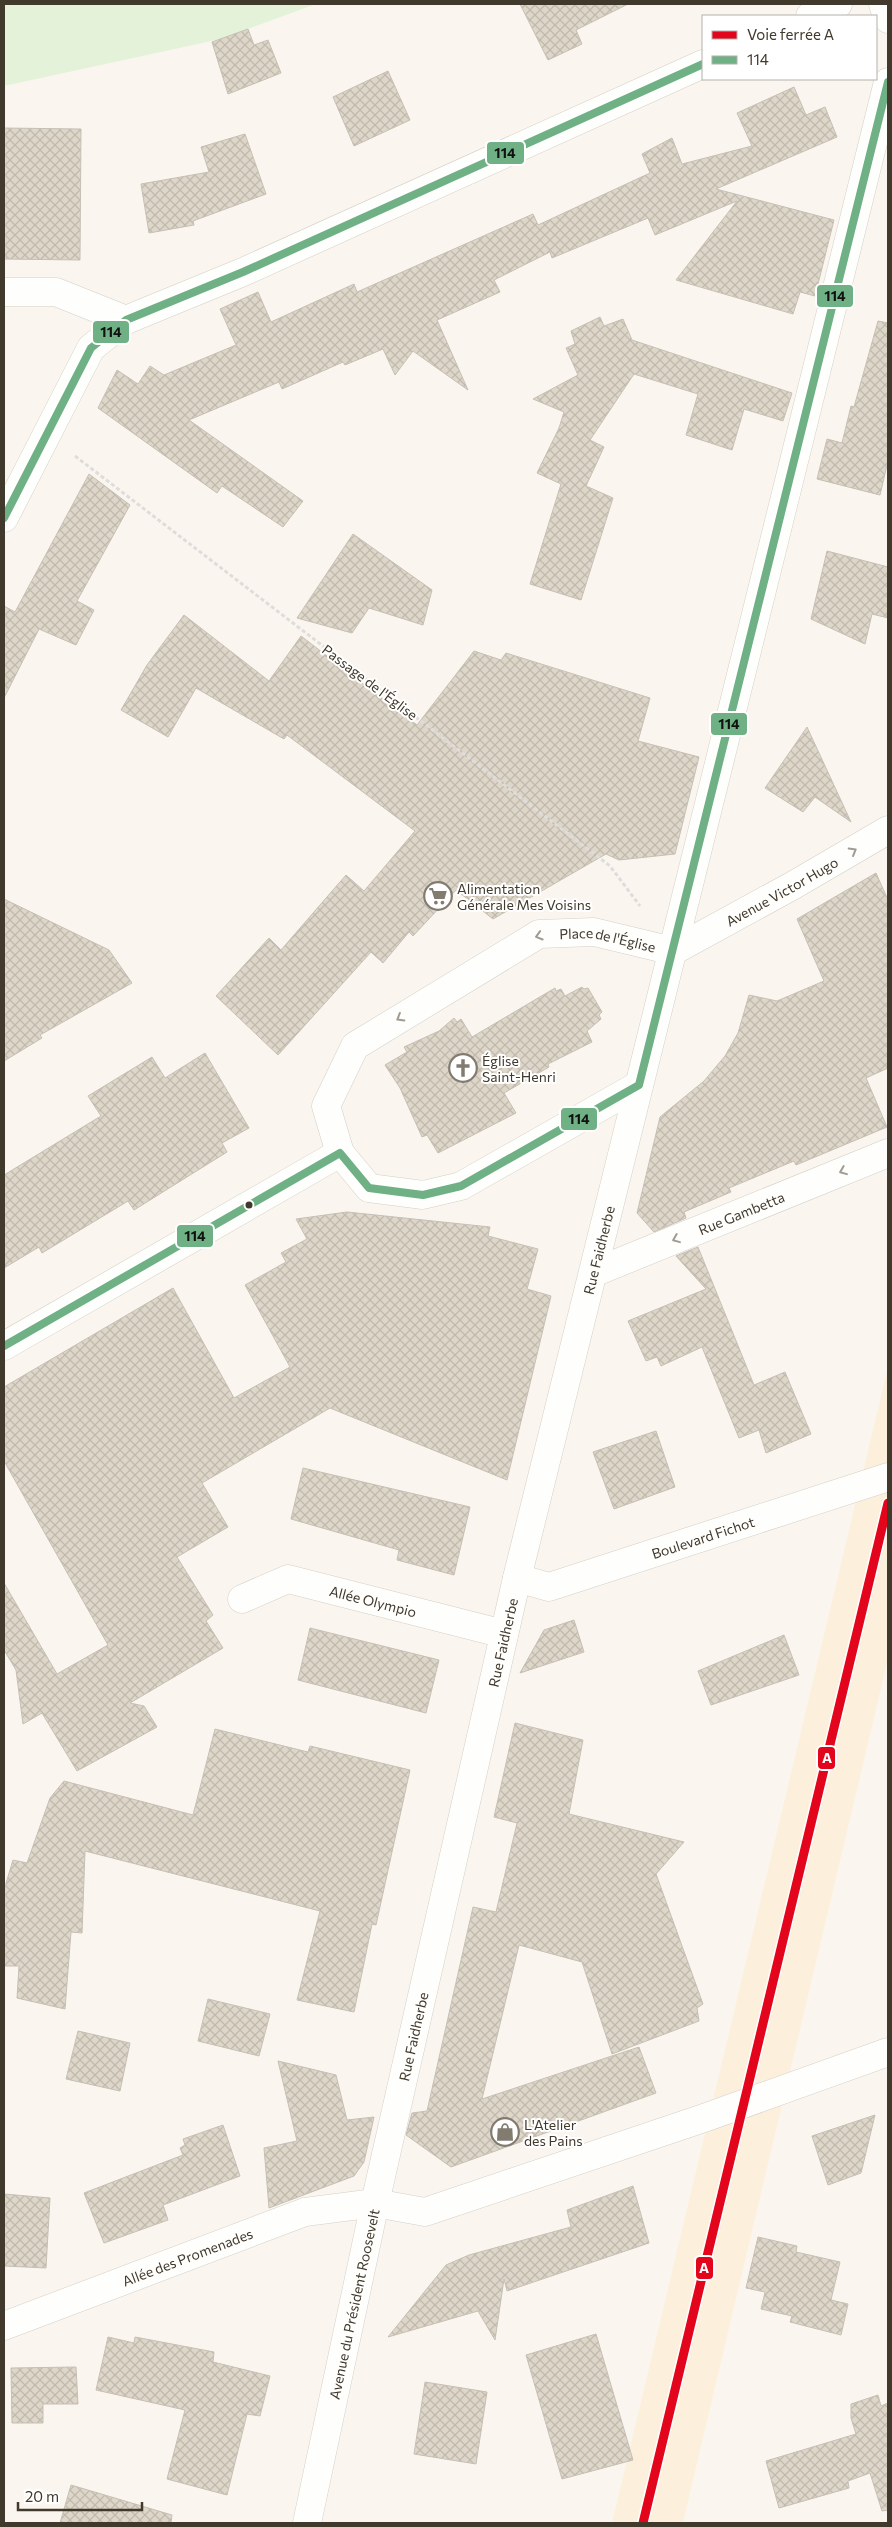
<svg xmlns="http://www.w3.org/2000/svg" width="892" height="2527" viewBox="0 0 892 2527" font-family="Commissioner,sans-serif">
  <style>
    .built { fill: #fcf0dc }
    .green { fill: #e5f2da }
    .building { fill: url(#building-cross-hatch); stroke: #c5c0b6 }
    .lines { fill: none; stroke-linecap: round; stroke-linejoin: round }
    .minor-casing { stroke: #d4cfc6; stroke-width: 29 }
    .path { stroke: #dfdddb; stroke-width: 3; stroke-dasharray: 4 2.5; stroke-linecap: butt }
    .minor { stroke: #fefefd; stroke-width: 28 }
    .bus-1-casing { stroke: #fff; stroke-width: 11 }
    .bus-1 { stroke: #6fb185; stroke-width: 8 }
    .rail-1-casing { stroke: #fff; stroke-width: 12 }
    .rail-1 { stroke: #e3051c; stroke-width: 9 }
    .oneway { stroke: #a09c94 }
    .bus-dot { fill: #41392c; stroke: #fff; stroke-width: 2 }
    .labels { text-anchor: middle; dominant-baseline: central; stroke-width: 4; stroke-linejoin: round; paint-order: stroke }
    .street-label { font-size: 14px; fill: #41392c; stroke: #fff }
    .poi-label { font-size: 14px; fill: #41392c; stroke: #fff; text-anchor: start }
    .line-badge { stroke: #fff; stroke-width: 2 }
    .badge-label { font-size: 14px; text-anchor: middle; font-weight: bold; fill: #fff }
    .pale-badge-label { font-size: 14px; text-anchor: middle; font-weight: bold; fill: #111 }
  </style>
  <defs>
    <pattern id="building-cross-hatch" width="8" height="8" patternUnits="userSpaceOnUse" patternTransform="scale(1.25)"><rect width="8" height="8" fill="#ded7c9"/><path d="M0 0l8 8M0 8l8-8" fill="none" stroke="#c0b9ad"/></pattern>
  </defs>
  <rect width="100%" height="100%" fill="#faf6ef"/>
  <polygon class="built" points="888,1367 888,1659 701,2446 683,2523 612,2523"/>
  <polygon class="green" points="4,4 316,4 221,39 4,86"/>
  <g class="building">
    <polygon points="520,4 628,4 576,30 582,44 548,60"/>
    <polygon points="248,29 254,45 268,40 281,73 228,94 212,42"/>
    <polygon points="388,71 410,120 354,146 333,97"/>
    <polygon points="794,87 806,115 825,107 837,137 716,189 834,220 815,296 800,292 793,314 676,280 737,201 655,235 648,218 552,258 550,252 494,280 500,292 437,320 468,390 413,351 395,375 383,349 345,365 343,362 282,389 279,382 189,420 303,501 283,527 222,486 217,493 98,408 117,370 138,384 150,366 164,375 236,345 220,309 258,292 271,322 354,284 357,292 533,214 538,225 650,173 642,154 672,138 682,164 752,146 737,113"/>
    <polygon points="4,128 81,129 80,260 4,259"/>
    <polygon points="245,134 266,194 193,221 194,225 149,233 141,184 209,172 201,147"/>
    <polygon points="600,317 604,326 623,319 632,340 792,393 783,421 744,409 732,450 686,435 698,394 634,374 590,440 604,447 586,486 613,498 581,600 530,584 561,484 537,473 559,428 564,412 533,399 578,375 566,348 575,344 571,331"/>
    <polygon points="878,321 888,323 888,461 880,495 817,479 827,439 842,443 851,406 854,407"/>
    <polygon points="89,474 130,505 77,601 94,610 76,645 39,629 4,698 4,606 15,612"/>
    <polygon points="353,534 432,590 423,625 369,608 352,633 297,618"/>
    <polygon points="827,551 888,567 888,618 872,614 865,644 811,619"/>
    <polygon points="184,615 269,681 301,636 417,725 474,651 501,660 506,653 650,698 638,741 699,757 675,854 619,860 606,854 493,919 456,890 413,936 409,932 383,963 371,952 278,1055 216,996 269,938 281,950 346,875 364,891 415,831 287,735 284,739 196,688 168,737 121,710 147,665"/>
    <polygon points="807,727 851,822 815,797 803,812 765,788"/>
    <polygon points="876,873 888,900 888,1068 866,1078 887,1127 796,1165 794,1161 729,1188 731,1192 684,1212 686,1218 654,1232 637,1213 660,1117 704,1081 725,1056 738,1033 749,995 777,1001 824,981 797,919"/>
    <polygon points="4,899 109,950 132,983 40,1035 42,1038 4,1061"/>
    <polygon points="582,987 584,989 588,988 602,1012 599,1015 601,1019 587,1031 592,1042 548,1064 549,1067 504,1093 516,1113 438,1153 427,1135 422,1137 400,1088 385,1065 407,1052 404,1047 439,1031 454,1018 457,1022 461,1019 472,1037 555,988 556,991 561,989 565,996"/>
    <polygon points="205,1053 249,1128 222,1143 227,1152 134,1210 128,1201 42,1253 39,1247 4,1268 4,1175 101,1116 88,1096 152,1057 165,1078"/>
    <polygon points="347,1212 490,1227 488,1236 538,1249 527,1289 551,1296 507,1480 330,1408 202,1483 228,1527 177,1557 213,1615 206,1621 223,1648 130,1703 144,1706 157,1727 77,1771 42,1713 23,1724 16,1670 4,1650 4,1583 57,1674 108,1645 4,1461 4,1387 173,1288 234,1398 290,1367 245,1285 286,1262 281,1253 307,1239 296,1219"/>
    <polygon points="698,1247 754,1385 785,1372 811,1434 766,1453 759,1430 739,1438 702,1347 661,1366 657,1357 646,1361 628,1321 706,1289 676,1256"/>
    <polygon points="656,1431 675,1487 614,1509 593,1452"/>
    <polygon points="303,1468 470,1507 454,1575 397,1560 399,1550 291,1519"/>
    <polygon points="574,1620 584,1652 520,1673 544,1630"/>
    <polygon points="310,1628 439,1660 426,1713 298,1680"/>
    <polygon points="784,1635 799,1675 711,1705 698,1671"/>
    <polygon points="515,1723 583,1740 569,1814 684,1842 656,1874 703,2004 697,2008 699,2021 612,2054 582,1962 519,1945 482,2099 639,2047 656,2093 451,2167 406,2135 412,2113 427,2111 473,1907 496,1912 517,1823 494,1817"/>
    <polygon points="215,1729 308,1752 310,1746 410,1770 376,1925 372,1924 354,2012 297,2000 320,1911 85,1851 82,1933 71,1932 65,2009 17,1998 19,1966 4,1966 4,1890 13,1860 27,1863 50,1798 64,1781 193,1815"/>
    <polygon points="208,1999 270,2014 259,2056 198,2041"/>
    <polygon points="78,2031 130,2043 120,2091 66,2079"/>
    <polygon points="278,2061 336,2075 347,2120 374,2117 364,2162 354,2176 269,2208 264,2148 297,2141"/>
    <polygon points="875,2115 861,2173 828,2185 812,2136"/>
    <polygon points="223,2125 240,2176 163,2205 168,2220 104,2243 84,2193 183,2155 180,2148 185,2145 183,2139"/>
    <polygon points="633,2186 649,2243 507,2291 504,2279 495,2340 478,2311 388,2337 446,2265 469,2255 571,2227 567,2210"/>
    <polygon points="4,2194 50,2198 46,2268 4,2266"/>
    <polygon points="758,2237 797,2246 796,2252 840,2262 831,2300 848,2304 841,2335 790,2322 792,2316 761,2309 765,2292 746,2288"/>
    <polygon points="596,2334 633,2460 562,2479 526,2355"/>
    <polygon points="108,2337 134,2343 135,2337 214,2352 213,2362 270,2376 260,2416 247,2414 227,2495 167,2479 185,2410 96,2390"/>
    <polygon points="76,2367 78,2404 43,2404 43,2423 12,2423 11,2368"/>
    <polygon points="425,2382 487,2392 476,2464 414,2454"/>
    <polygon points="878,2395 881,2406 888,2403 888,2510 882,2511 870,2473 848,2481 849,2488 779,2508 766,2461 856,2434 851,2418 851,2404"/>
    <polygon points="71,2485 172,2515 171,2523 60,2523"/>
  </g>
  <g class="lines">
    <defs>
      <g id="minor">
        <polyline points="883,4 888,19"/>
        <polyline points="810,16 838,4"/>
        <polyline points="4,292 56,292 126,320"/>
        <polyline points="4,518 91,348 126,320 243,272 703,64"/>
        <path id="s1" d="M 673,951 L 792,886 L 888,830"/>
        <path id="s2" d="M 639,1085 L 461,1186 L 423,1195 L 369,1188 L 340,1153 L 326,1106 L 355,1046 L 539,934 L 594,932 L 673,951"/>
        <path id="s3" d="M 593,1273 L 888,1153"/>
        <polyline points="4,1346 340,1153"/>
        <path id="s4" d="M 517,1578 L 549,1587 L 888,1477"/>
        <path id="s5" d="M 242,1599 L 288,1579 L 504,1634"/>
        <path id="s6" d="M 4,2326 L 305,2212 L 375,2203 L 425,2212 L 704,2118 L 888,2052"/>
        <path id="s7" d="M 307,2523 L 375,2203 L 517,1578 L 888,82"/>
      </g>
    </defs>
    <use href="#minor" class="minor-casing"/>
    <polyline class="path" points="75,456 610,866 640,906"/>
    <use href="#minor" class="minor"/>
    <defs>
      <g id="bus-1">
        <polyline points="4,518 91,348 126,320 243,272 703,64"/>
        <polyline points="4,1346 340,1153 369,1188 423,1195 461,1186 639,1085 888,82"/>
      </g>
    </defs>
    <use href="#bus-1" class="bus-1-casing"/>
    <use href="#bus-1" class="bus-1"/>
    <defs>
      <polyline id="rail-1" points="643,2523 888,1503"/>
    </defs>
    <use href="#rail-1" class="rail-1-casing"/>
    <use href="#rail-1" class="rail-1"/>
  </g>
  <defs><path id="oneway-chevron" d="M-2-3.5L2.5 0L-2 3.5" fill="none" stroke-width="1.6" stroke-linecap="round" stroke-linejoin="round" transform="scale(1.25)"/></defs>
  <g class="oneway">
    <use href="#oneway-chevron" transform="translate(853 851) rotate(-30)"/>
    <use href="#oneway-chevron" transform="translate(539 936) rotate(163)"/>
    <use href="#oneway-chevron" transform="translate(400 1018) rotate(149)"/>
    <use href="#oneway-chevron" transform="translate(843 1171) rotate(158)"/>
    <use href="#oneway-chevron" transform="translate(676 1239) rotate(158)"/>
  </g>
  <defs>
    <symbol id="supermarket-ring" viewBox="-11 -11 22 22"><circle r="9.5" fill="#fff" stroke="#827b70" stroke-width="1.5"/><path d="M-6-5.5h2.5l.6 2H6L4.5 2H-2.5L-4.4-4H-6ZM-1.5 3.2a1.3 1.3 0 1 0 .1 0ZM3 3.2a1.3 1.3 0 1 0 .1 0Z" fill="#827b70"/></symbol>
    <symbol id="church-ring" viewBox="-11 -11 22 22"><circle r="9.5" fill="#fff" stroke="#827b70" stroke-width="1.5"/><path d="M-1.2-6h2.4v3.5h3.3v2.4h-3.3V6h-2.4V-.1h-3.3v-2.4h3.3Z" fill="#827b70"/></symbol>
    <symbol id="shop-ring" viewBox="-11 -11 22 22"><circle r="9.5" fill="#fff" stroke="#827b70" stroke-width="1.5"/><path d="M-5-2.5h2.3a2.7 3.5 0 0 1 5.4 0H5L5.5 6h-11ZM-1.5-2.5h3a1.5 2.3 0 0 0-3 0Z" fill="#827b70"/></symbol>
  </defs>
  <g fill-rule="evenodd">
    <use href="#supermarket-ring" x="422" y="880" width="32" height="32"/>
    <use href="#church-ring" x="447" y="1052" width="32" height="32"/>
    <use href="#shop-ring" x="489" y="2116" width="32" height="32"/>
  </g>
  <circle class="bus-dot" cx="249" cy="1205" r="4.5"/>
  <g class="labels">
    <g class="street-label">
      <text transform="translate(370 682) rotate(37)">Passage de l'Église</text>
      <text stroke="none"><textPath href="#s1" startOffset="124">Avenue Victor Hugo</textPath></text>
      <text stroke="none"><textPath href="#s2" startOffset="744">Place de l'Église</textPath></text>
      <text stroke="none"><textPath href="#s3" startOffset="160">Rue Gambetta</textPath></text>
      <text stroke="none"><textPath href="#s7" startOffset="1306">Rue Faidherbe</textPath></text>
      <text stroke="none"><textPath href="#s4" startOffset="195">Boulevard Fichot</textPath></text>
      <text stroke="none"><textPath href="#s5" startOffset="138">Allée Olympio</textPath></text>
      <text stroke="none"><textPath href="#s7" startOffset="902">Rue Faidherbe</textPath></text>
      <text stroke="none"><textPath href="#s7" startOffset="498">Rue Faidherbe</textPath></text>
      <text stroke="none"><textPath href="#s6" startOffset="196">Allée des Promenades</textPath></text>
      <text stroke="none"><textPath href="#s7" startOffset="224">Avenue du Président Roosevelt</textPath></text>
    </g>
    <g class="poi-label">
      <text x="457" y="888">Alimentation<tspan x="457" dy="16">Générale Mes Voisins</tspan></text>
      <text x="482" y="1060">Église<tspan x="482" dy="16">Saint-Henri</tspan></text>
      <text x="524" y="2124">L'Atelier<tspan x="524" dy="16">des Pains</tspan></text>
    </g>
  </g>
  <g class="line-badge">
    <rect x="486" y="141" width="39" height="24" rx="5" fill="#6fb185"/>
    <rect x="816" y="284" width="38" height="24" rx="5" fill="#6fb185"/>
    <rect x="92" y="320" width="38" height="24" rx="5" fill="#6fb185"/>
    <rect x="710" y="712" width="38" height="24" rx="5" fill="#6fb185"/>
    <rect x="560" y="1107" width="38" height="24" rx="5" fill="#6fb185"/>
    <rect x="176" y="1224" width="38" height="24" rx="5" fill="#6fb185"/>
    <rect x="817" y="1746" width="19" height="24" rx="5" fill="#e3051c"/>
    <rect x="695" y="2256" width="19" height="24" rx="5" fill="#e3051c"/>
  </g>
  <g class="badge-label">
    <text x="827" y="1763">A</text>
    <text x="704" y="2273">A</text>
  </g>
  <g class="pale-badge-label">
    <text x="505" y="158">114</text>
    <text x="835" y="301">114</text>
    <text x="111" y="337">114</text>
    <text x="729" y="729">114</text>
    <text x="579" y="1124">114</text>
    <text x="195" y="1241">114</text>
  </g>
  <rect width="892" height="2527" fill="none" stroke="#41392c" stroke-width="10"/>
  <rect x="702" y="15" width="175" height="65" fill="#ffffff" stroke="#b3b0ab"/>
  <rect x="712" y="31" width="25" height="8" fill="#e3051c" stroke="#b3b0ab"/>
  <text x="747" y="40" font-size="15" fill="#41392c">Voie ferrée A</text>
  <rect x="712" y="56" width="25" height="8" fill="#6fb185" stroke="#b3b0ab"/>
  <text x="747" y="65" font-size="15" fill="#41392c">114</text>
  <path d="M18 2502v8h124v-8" fill="none" stroke="#41392c" stroke-width="2.5"/>
  <text x="25" y="2502" font-size="15" fill="#41392c" stroke="#ffffff" stroke-width="4" paint-order="stroke">20 m</text>
</svg>
